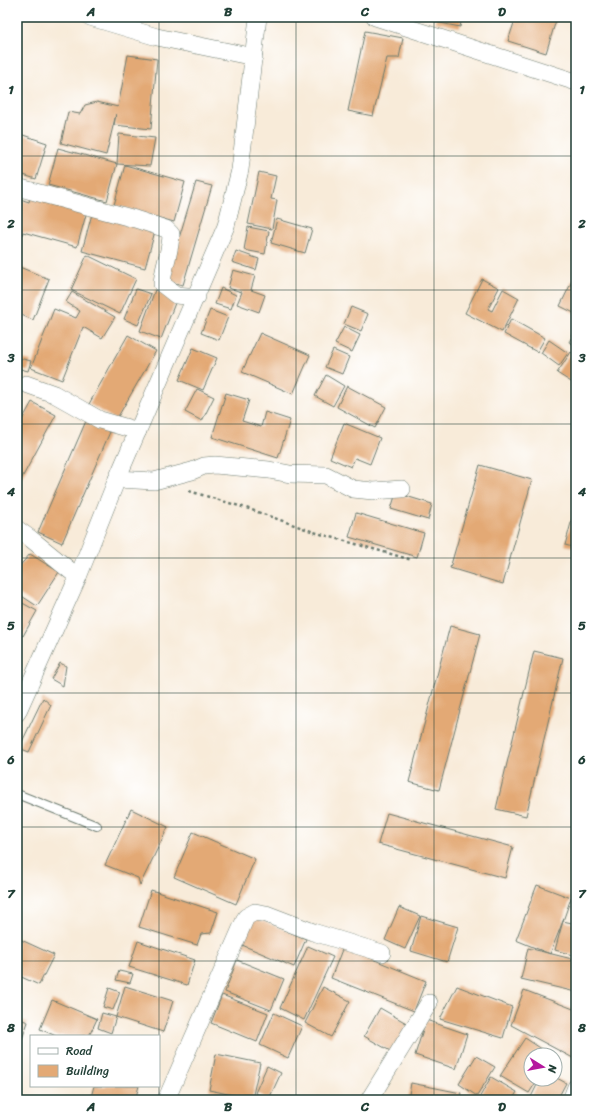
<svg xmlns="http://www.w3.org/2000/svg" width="593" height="1117" viewBox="0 0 593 1117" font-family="Sriracha,sans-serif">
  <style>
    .building { fill: #e3a975 }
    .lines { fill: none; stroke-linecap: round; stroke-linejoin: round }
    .lane-casing { stroke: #6b7a6e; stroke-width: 10 }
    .street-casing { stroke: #6b7a6e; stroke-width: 18 }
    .path { stroke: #6b7a6e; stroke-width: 2.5; stroke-dasharray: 3 3; stroke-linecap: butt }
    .lane { stroke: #fff; stroke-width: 8 }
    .street { stroke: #fff; stroke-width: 17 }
    .grid { fill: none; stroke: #1f3d34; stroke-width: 1; stroke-opacity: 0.55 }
    .neatline { fill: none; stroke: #1f3d34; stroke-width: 1.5 }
    .grid-label { font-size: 13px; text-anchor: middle; font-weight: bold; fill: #1f3d34 }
  </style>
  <rect width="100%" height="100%" fill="#fff"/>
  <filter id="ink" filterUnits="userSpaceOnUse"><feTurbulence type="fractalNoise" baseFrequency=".025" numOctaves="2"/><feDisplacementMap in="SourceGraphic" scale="8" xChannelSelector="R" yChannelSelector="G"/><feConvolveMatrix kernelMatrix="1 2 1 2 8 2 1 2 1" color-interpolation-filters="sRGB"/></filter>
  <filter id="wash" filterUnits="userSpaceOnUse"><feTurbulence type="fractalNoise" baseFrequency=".012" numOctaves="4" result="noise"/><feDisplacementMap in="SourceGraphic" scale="16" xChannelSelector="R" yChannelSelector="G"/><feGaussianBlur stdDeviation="0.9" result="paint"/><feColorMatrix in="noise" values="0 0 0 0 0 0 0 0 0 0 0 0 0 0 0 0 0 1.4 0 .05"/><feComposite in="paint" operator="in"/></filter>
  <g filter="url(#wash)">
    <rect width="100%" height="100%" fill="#f8ebd9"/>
    <g id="blocks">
      <g class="building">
        <polygon points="436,17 462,17 460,27 435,22"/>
        <polygon points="516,17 557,17 546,53 508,41"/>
        <polygon points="365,31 403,38 399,58 387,58 373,116 348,111"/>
        <polygon points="128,55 157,59 151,129 114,125 116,114 106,155 61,143 68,112 80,114 85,105 97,102 118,107"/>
        <polygon points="17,133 47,143 36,179 17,173"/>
        <polygon points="119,134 155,138 150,166 117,164"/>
        <polygon points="58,148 117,164 107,201 48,185"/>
        <polygon points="125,165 185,182 174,222 114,205"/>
        <polygon points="259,172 276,176 271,199 277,200 272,229 248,224"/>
        <polygon points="196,182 212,186 183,285 166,281"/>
        <polygon points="31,195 87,211 77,247 23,232 21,237 17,236 17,198 29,202"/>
        <polygon points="92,214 155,231 145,268 82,251"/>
        <polygon points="277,219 312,229 305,253 271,243"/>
        <polygon points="248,227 269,231 265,254 244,250"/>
        <polygon points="236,251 259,259 256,270 232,262"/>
        <polygon points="87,255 136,279 120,314 71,290"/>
        <polygon points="17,266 49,279 33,320 17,313"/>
        <polygon points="233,270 255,276 251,290 265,295 259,312 237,304 242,292 228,288"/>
        <polygon points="576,273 576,314 560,306"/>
        <polygon points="482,279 499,288 488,309 492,311 503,289 519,298 502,332 465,313"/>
        <polygon points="221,288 236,295 231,309 215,304"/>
        <polygon points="136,289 151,294 138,325 124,319"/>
        <polygon points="155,290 177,298 161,339 140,331"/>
        <polygon points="72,292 115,317 102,338 83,327 62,380 31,368 54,309 76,318 80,311 66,302"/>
        <polygon points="351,307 368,314 361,331 344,324"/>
        <polygon points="210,310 228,317 219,340 201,333"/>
        <polygon points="511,319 545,338 537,352 504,334"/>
        <polygon points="344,327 360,335 352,352 335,344"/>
        <polygon points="576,329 576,346 569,342"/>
        <polygon points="260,333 310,355 293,394 242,372"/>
        <polygon points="128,335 156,351 116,420 89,404"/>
        <polygon points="549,340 568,353 559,366 541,353"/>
        <polygon points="193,348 217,358 203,390 179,380"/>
        <polygon points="333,350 349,357 342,374 325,367"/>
        <polygon points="571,352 576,356 576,385 557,373"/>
        <polygon points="19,358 31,361 28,371 17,368"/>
        <polygon points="326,375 344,386 333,406 315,396"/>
        <polygon points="347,386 386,407 375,428 337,407"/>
        <polygon points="197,389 214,397 202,421 185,412"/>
        <polygon points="226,393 249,400 242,421 261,427 265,412 290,420 278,458 212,437"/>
        <polygon points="32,402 56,415 17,487 17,429"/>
        <polygon points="86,421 110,432 62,543 38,532"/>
        <polygon points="344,423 380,438 370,464 355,458 351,467 330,458"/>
        <polygon points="480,465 532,480 503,584 450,568"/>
        <polygon points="396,493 432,504 428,520 391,509"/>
        <polygon points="574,512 576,512 576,548 565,545"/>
        <polygon points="356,513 424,533 417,557 349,537"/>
        <polygon points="30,554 59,572 37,606 17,593 17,569"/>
        <polygon points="17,600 37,611 23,636 17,632"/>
        <polygon points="450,626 480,634 439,790 409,782"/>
        <polygon points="534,651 563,658 526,816 496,809"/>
        <polygon points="60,663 66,666 63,686 51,679"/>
        <polygon points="43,698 51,705 29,752 19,748"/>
        <polygon points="131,809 168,827 140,885 138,878 105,865"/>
        <polygon points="387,813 513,847 505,878 378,844"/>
        <polygon points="193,832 255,859 236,904 174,877"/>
        <polygon points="537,885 571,898 563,921 576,924 576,956 555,950 563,921 550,954 516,940"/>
        <polygon points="151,890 218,912 211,933 201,934 197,945 139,927"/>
        <polygon points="399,907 420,916 405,949 385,940"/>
        <polygon points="421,916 458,927 447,962 411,951"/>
        <polygon points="253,917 306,939 294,967 242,945"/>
        <polygon points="17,938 54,955 39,985 17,975"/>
        <polygon points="138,941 195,960 187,985 129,967"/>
        <polygon points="308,946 333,957 304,1020 280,1008"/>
        <polygon points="343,947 426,981 414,1011 331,978"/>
        <polygon points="528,948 576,960 576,992 521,979"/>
        <polygon points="237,960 284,979 271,1010 225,992"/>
        <polygon points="119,971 133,974 130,983 116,980"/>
        <polygon points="125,986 173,1001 163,1032 116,1017 111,1033 98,1028 102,1013 116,1017"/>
        <polygon points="457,986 512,1007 503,1038 440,1019"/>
        <polygon points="323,987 350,1001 331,1037 305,1023"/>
        <polygon points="109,988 120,992 113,1010 103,1007"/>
        <polygon points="524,990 576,1010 576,1049 573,1058 511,1025"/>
        <polygon points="222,995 268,1013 257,1042 211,1023"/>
        <polygon points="52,1000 97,1019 89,1036 56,1036 40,1029"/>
        <polygon points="380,1008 408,1024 392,1052 364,1036"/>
        <polygon points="274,1013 302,1026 288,1058 260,1045"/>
        <polygon points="17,1018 28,1022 17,1053"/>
        <polygon points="426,1020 467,1034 456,1069 415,1055"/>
        <polygon points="525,1038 551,1055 531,1055 531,1079 538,1079 529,1093 500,1076"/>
        <polygon points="216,1054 260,1063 252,1099 209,1090"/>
        <polygon points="476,1056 495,1067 477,1096 459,1084"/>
        <polygon points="267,1066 281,1073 269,1099 255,1093"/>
        <polygon points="491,1077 517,1092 512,1100 478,1100"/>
        <polygon points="555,1077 566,1083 557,1100 537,1100 531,1097 540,1079 555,1079"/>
        <polygon points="411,1083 461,1093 459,1100 408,1100"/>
        <polygon points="94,1086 139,1086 135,1100 100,1100 91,1097"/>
        <polygon points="178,1095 200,1099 200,1100 177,1100"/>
      </g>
    </g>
  </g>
  <g filter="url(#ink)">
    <use href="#blocks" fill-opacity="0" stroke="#6b7a6e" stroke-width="1"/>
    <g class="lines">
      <defs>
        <polyline id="lane" points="17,794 97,826"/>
        <g id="street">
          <polyline points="90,17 157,37 254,57"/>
          <polyline points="375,17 576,82"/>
          <path d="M 17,187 L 135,219 L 166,229 L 171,234 C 171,251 163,267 162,284 L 176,295 L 197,297"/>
          <polyline points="26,384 54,394 100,420 138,431"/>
          <polyline points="117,479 154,481 192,471 204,466 215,465 269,470 290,474 326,475 353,489 373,491 402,489"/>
          <polyline points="17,529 31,539 78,577"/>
          <polyline points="17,713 78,577 117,479 226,226 240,170 258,17"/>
          <polyline points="166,1100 246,917 255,912 266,914 313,932 382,953"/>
          <polyline points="369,1100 429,1003"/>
          <polyline points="571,1100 576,1087"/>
        </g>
      </defs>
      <use href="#lane" class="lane-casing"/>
      <use href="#street" class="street-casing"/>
      <polyline class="path" points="189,491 246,508 317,533 412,560"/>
      <use href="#lane" class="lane"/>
      <use href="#street" class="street"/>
    </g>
  </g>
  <path class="grid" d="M 159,17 L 159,1100M 296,17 L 296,1100M 434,17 L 434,1100M 17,156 L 576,156M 17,290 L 576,290M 17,424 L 576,424M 17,558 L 576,558M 17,693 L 576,693M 17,827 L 576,827M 17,961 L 576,961"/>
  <rect width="593" height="1117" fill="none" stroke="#fff" stroke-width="44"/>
  <rect x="30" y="1035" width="130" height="52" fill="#ffffff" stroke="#a5b1ae"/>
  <rect x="38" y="1048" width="20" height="6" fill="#ffffff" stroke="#a5b1ae"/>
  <text x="66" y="1055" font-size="12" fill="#1f3d34">Road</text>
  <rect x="38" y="1065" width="20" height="12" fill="#e3a975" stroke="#a5b1ae"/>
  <text x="66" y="1075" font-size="12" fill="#1f3d34">Building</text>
  <g transform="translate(543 1067) rotate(101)"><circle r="19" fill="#ffffff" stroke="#a5b1ae"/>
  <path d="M0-3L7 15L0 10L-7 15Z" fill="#b5179e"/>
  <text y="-6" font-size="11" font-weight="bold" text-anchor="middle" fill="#1f3d34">N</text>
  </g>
  <rect x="22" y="22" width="549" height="1073" class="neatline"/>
  <g class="grid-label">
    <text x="91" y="16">A</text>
    <text x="228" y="16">B</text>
    <text x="365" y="16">C</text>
    <text x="502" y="16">D</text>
    <text x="11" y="94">1</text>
    <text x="582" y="94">1</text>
    <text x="11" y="228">2</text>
    <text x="582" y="228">2</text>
    <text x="11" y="362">3</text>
    <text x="582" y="362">3</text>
    <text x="11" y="496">4</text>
    <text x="582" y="496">4</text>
    <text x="11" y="630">5</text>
    <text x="582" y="630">5</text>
    <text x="11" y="764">6</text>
    <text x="582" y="764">6</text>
    <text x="11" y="898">7</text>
    <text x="582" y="898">7</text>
    <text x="11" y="1032">8</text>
    <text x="582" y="1032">8</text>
    <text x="91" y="1111">A</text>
    <text x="228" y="1111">B</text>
    <text x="365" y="1111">C</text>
    <text x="502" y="1111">D</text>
  </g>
</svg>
